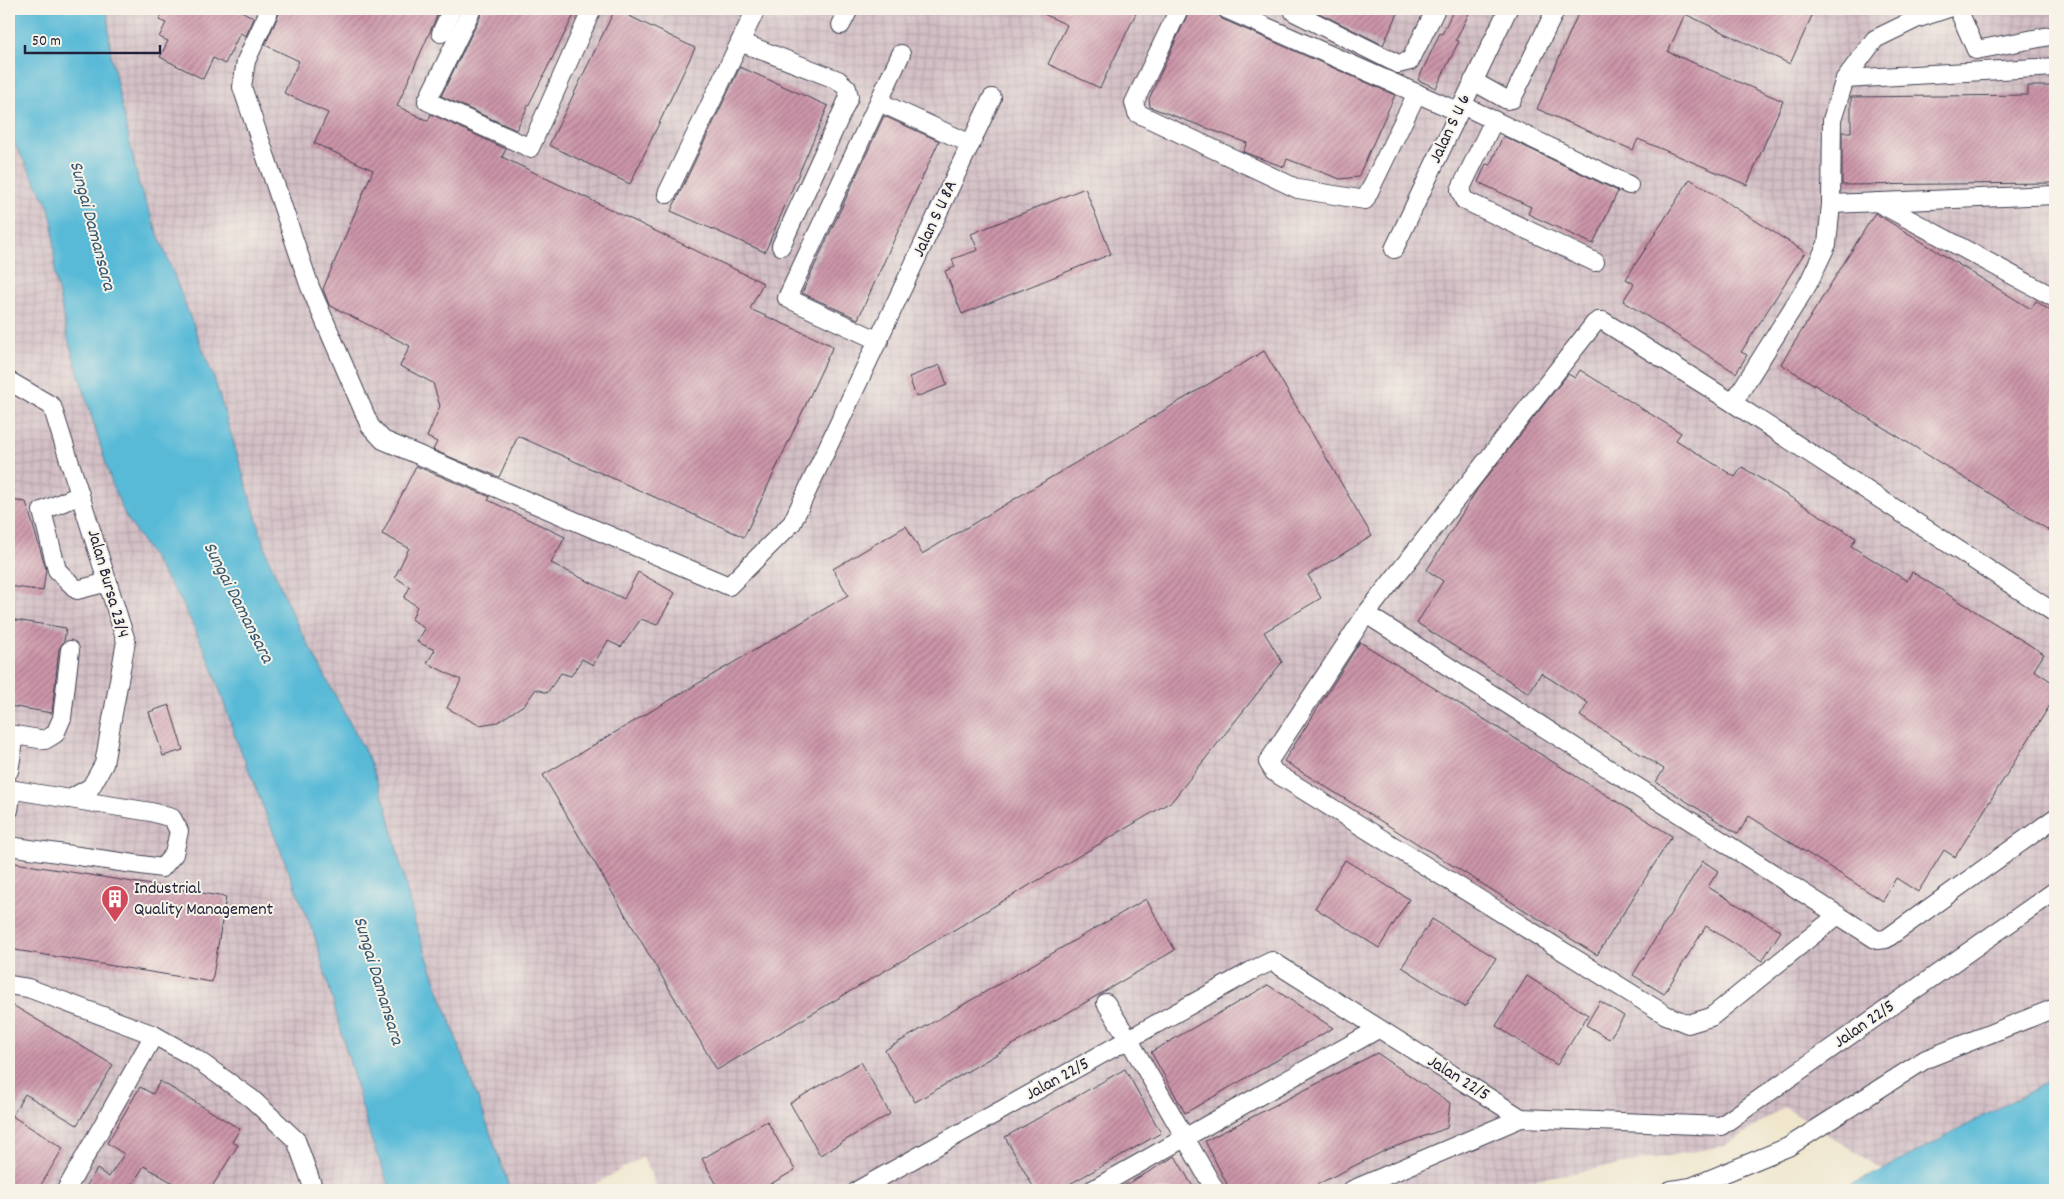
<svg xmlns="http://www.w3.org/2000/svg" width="2064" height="1199" viewBox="0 0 2064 1199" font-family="Dekko,sans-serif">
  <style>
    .industrial { fill: url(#industrial-grid) }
    .water { fill: #58bad7; stroke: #3d6e89 }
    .building { fill: url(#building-hatch) }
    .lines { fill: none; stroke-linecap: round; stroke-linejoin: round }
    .minor-casing { stroke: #413f51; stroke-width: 20 }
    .minor { stroke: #fff; stroke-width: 18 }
    .labels { text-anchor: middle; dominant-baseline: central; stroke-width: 4; stroke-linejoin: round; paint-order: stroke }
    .street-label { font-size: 18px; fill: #22223b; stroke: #f7f3e8 }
    .poi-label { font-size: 18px; fill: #22223b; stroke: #f7f3e8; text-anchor: start }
    .water-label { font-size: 19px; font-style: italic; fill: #355772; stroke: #f7f3e8 }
  </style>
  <defs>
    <pattern id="industrial-grid" width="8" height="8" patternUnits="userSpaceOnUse" patternTransform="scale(1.25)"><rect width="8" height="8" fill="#d2bec5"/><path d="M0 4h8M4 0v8" fill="none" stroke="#b4a3aa"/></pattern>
    <pattern id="building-hatch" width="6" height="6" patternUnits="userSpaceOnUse" patternTransform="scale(1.25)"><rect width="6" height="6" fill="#cc95a9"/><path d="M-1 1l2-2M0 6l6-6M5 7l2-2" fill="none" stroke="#a5798b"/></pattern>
  </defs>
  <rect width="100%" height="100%" fill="#f7f3e8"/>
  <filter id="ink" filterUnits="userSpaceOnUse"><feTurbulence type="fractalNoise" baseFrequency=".02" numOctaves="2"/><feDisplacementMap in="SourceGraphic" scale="10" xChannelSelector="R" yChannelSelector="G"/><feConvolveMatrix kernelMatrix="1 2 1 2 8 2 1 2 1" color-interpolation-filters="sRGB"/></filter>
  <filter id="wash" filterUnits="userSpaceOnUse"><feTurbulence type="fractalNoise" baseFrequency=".0096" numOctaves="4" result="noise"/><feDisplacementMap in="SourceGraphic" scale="20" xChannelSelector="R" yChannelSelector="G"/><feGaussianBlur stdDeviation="1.12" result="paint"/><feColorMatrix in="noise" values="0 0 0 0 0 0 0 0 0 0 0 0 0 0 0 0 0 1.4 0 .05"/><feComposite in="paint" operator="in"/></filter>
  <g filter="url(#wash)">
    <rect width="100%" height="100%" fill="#efe6cc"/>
    <g class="industrial">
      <polygon points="107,9 2055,9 2055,1078 1883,1170 1784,1107 1725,1146 1521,1182 1502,1190 658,1190 643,1157 585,1190 509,1190 506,1177 415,923 386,805 368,757 292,614 268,557 215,381 139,185 111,56"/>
      <polygon points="9,111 12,139 48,205 53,225 55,276 125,515 183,604 211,664 235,736 315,937 371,1139 391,1190 9,1190"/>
    </g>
    <g class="water">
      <polygon points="9,9 107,9 111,56 139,185 215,381 268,557 292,614 368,757 386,805 415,923 506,1177 509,1190 391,1190 371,1139 315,937 235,736 211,664 183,604 125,515 113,487 68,339 55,276 53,225 48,205 12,139 9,111"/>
      <polygon points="2055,1078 2055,1190 1838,1190 1883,1170"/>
    </g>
    <g id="blocks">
      <g class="building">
        <polygon points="165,9 238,9 254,18 246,36 240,33 225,64 213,58 203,79 160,57 168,41 159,37 166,23 159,20"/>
        <polygon points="281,9 440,9 397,106 428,121 431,114 506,149 502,157 763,283 750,309 833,346 744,537 518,436 499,477 433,450 437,442 427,437 440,406 433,383 400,366 410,346 329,305 323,289 373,170 314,143 328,113 284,93 299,61 265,45"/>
        <polygon points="484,9 577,9 516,130 441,96"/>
        <polygon points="615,9 695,48 630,184 549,145"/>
        <polygon points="1033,9 1138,9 1100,88 1048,64 1067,25"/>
        <polygon points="1190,9 1211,9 1216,11 1222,19 1395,95 1358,177 1340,179 1287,159 1284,167 1243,152 1247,143 1150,107 1149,99"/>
        <polygon points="1311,9 1400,9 1383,45"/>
        <polygon points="1454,9 1471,9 1456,40 1459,41 1436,88 1418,80 1440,33 1442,34"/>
        <polygon points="1580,9 1815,9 1790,64 1685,14 1668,52 1783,101 1747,185 1638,139 1633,150 1537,109"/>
        <polygon points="740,67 828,106 765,252 671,211"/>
        <polygon points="2028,86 2055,86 2055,183 1842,185 1842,132 1851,132 1851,97 2028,95"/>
        <polygon points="884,116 939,141 858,319 802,293"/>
        <polygon points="1503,136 1618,191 1593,244 1528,214 1531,207 1478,182 1486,164 1490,165"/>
        <polygon points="1690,179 1805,252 1741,352 1747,355 1736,373 1623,301 1634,284 1626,279"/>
        <polygon points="1085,188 1111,254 962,314 945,271 955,267 952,259 978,250 971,234"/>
        <polygon points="1875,213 2031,309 2036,301 2055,314 2055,534 1781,364"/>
        <polygon points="1264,351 1372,536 1308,575 1321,598 1264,632 1282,662 1172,801 717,1070 543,775 848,595 833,569 906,526 922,554"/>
        <polygon points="940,365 947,385 916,397 909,377"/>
        <polygon points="1580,370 1681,433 1676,440 1735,477 1742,467 1856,538 1851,546 1907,581 1912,572 2044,654 2034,670 2055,684 2055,697 1955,857 1944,850 1918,892 1896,878 1883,901 1749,816 1738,834 1656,782 1664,769 1580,716 1588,703 1541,673 1529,693 1417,623 1443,581 1427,570 1478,488 1568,374 1575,378"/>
        <polygon points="416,466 490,497 488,500 565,537 551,563 624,599 638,572 675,593 657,625 641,619 621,647 608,641 593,665 582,659 571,676 561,673 547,693 536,689 525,704 498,722 479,725 447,708 461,680 427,663 435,650 417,642 425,629 412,619 417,606 404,598 410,587 395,577 409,548 382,534"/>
        <polygon points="9,500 26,502 46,569 43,591 9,586"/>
        <polygon points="9,619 66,628 64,641 59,649 52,713 9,706"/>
        <polygon points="1360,642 1672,836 1597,955 1284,761"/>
        <polygon points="169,705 183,750 163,756 149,712"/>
        <polygon points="1345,860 1409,899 1379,948 1315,908"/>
        <polygon points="1703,861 1718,871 1708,887 1781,931 1762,961 1706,926 1664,994 1633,975"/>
        <polygon points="9,862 226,897 212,982 9,949"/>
        <polygon points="1146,899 1175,950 915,1102 885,1050"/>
        <polygon points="1432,919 1496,958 1465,1007 1402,967"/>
        <polygon points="1527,976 1588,1015 1557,1065 1496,1026"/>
        <polygon points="1268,985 1333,1028 1185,1113 1151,1052"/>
        <polygon points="1600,1001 1624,1016 1609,1039 1586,1025"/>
        <polygon points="9,1003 113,1065 77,1125 25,1094 12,1116 63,1148 38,1190 9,1190"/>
        <polygon points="1377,1053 1450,1103 1447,1128 1386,1150 1306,1190 1230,1190 1205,1141"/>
        <polygon points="861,1062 890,1114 820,1155 790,1103"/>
        <polygon points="1125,1069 1161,1133 1059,1190 1035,1190 1005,1137"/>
        <polygon points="160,1081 240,1129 232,1142 238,1145 210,1190 185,1190 144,1166 129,1189 131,1190 84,1190 97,1169 109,1177 124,1154 107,1143 140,1087 153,1094"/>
        <polygon points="767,1121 795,1170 760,1190 720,1190 702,1159"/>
        <polygon points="1175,1156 1195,1190 1116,1190 1152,1170"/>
      </g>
    </g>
  </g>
  <g filter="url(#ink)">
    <use href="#blocks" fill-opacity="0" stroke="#413f51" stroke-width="1"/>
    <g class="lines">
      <defs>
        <g id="minor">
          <polyline points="270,9 246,61 242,87 310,287 370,426 383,440 729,586 792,523 992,98"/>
          <polyline points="472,9 427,101 530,148 592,9"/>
          <polyline points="1179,9 1134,103 1137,113 1298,189 1365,200 1417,93"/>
          <polyline points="1226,9 1459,112"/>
          <polyline points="1294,9 1294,12 1398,64 1410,61 1436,9"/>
          <polyline points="1958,9 1976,50 2055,35"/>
          <polyline points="841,25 849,9"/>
          <polyline points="441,33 452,9"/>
          <polyline points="740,42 838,80 847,88 849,97 781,246"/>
          <polyline points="1845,79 2055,67"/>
          <polyline points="1473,81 1507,100 1512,99 1556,9"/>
          <polyline points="879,102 971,144"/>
          <polyline points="1462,105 1629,185"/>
          <polyline points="1494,120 1460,190 1464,200 1595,262"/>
          <polyline points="667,194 756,9"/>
          <polyline points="1877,202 2055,298"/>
          <polyline points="1831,204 2055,195"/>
          <polyline points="1394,249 1508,9"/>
          <polyline points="879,341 787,298 901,54"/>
          <polyline points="9,381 52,406 126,641 104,764 91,787 70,799 9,789"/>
          <polyline points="1733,403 2055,613"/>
          <polyline points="80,495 42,511 57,570 77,590 108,582"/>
          <polyline points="1366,614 1877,940 1886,939 2055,818"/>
          <polyline points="9,734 45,740 55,734 62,718 70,650"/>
          <polyline points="9,771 15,735"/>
          <polyline points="9,810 12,789"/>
          <polyline points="9,846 162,868 174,854 179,831 172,818 151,812 70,799"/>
          <polyline points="1838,915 1711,1017 1688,1024 1666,1015 1274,772 1268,762 1366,614 1594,324 1598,321 1603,321 1733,403 1808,284 1827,244 1831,204 1832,120 1845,79 1875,39 1916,19 1946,9"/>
          <polyline points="9,985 28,988 154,1035 195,1058 252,1099 296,1140 314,1190"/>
          <polyline points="1106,1003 1129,1040 1215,1190"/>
          <polyline points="66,1190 154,1035"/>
          <polyline points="858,1190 1251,971 1272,961 1521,1118 1721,1126 2055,891"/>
          <polyline points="1092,1190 1378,1029"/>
          <polyline points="1352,1190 1521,1118"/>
          <polyline points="1671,1190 1691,1187 1788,1147 1926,1059 2055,1008"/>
        </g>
      </defs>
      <use href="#minor" class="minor-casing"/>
      <use href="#minor" class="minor"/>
    </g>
  </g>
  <defs>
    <symbol id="building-pin" viewBox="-11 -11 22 30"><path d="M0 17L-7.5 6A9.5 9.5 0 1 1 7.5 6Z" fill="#d1495b" stroke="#f7f3e8"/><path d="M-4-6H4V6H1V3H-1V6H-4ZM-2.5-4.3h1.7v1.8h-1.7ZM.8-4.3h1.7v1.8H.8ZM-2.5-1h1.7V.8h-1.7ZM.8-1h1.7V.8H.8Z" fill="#fff"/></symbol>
  </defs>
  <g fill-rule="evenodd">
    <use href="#building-pin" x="99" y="883" width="32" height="43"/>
  </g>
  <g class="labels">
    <g class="street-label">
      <text transform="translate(1451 129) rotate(-65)">Jalan S U 6</text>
      <text transform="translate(936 219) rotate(-65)">Jalan S U 8A</text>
      <text transform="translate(107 584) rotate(74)">Jalan Bursa 23/4</text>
      <text transform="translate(1865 1025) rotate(-35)">Jalan 22/5</text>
      <text transform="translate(1458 1079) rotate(32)">Jalan 22/5</text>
      <text transform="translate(1058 1080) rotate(-29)">Jalan 22/5</text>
    </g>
    <g class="poi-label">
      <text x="134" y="889">Industrial<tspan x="134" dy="21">Quality Management</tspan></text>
    </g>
    <g class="water-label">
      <text transform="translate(91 226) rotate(75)">Sungai Damansara</text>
      <text transform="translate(237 603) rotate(63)">Sungai Damansara</text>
      <text transform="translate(377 981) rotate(73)">Sungai Damansara</text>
    </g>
  </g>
  <rect width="2064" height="1199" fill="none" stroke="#f7f3e8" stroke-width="30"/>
  <path d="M25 45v8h135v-8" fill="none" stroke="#22223b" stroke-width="2.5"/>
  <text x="32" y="45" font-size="15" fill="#22223b" stroke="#f7f3e8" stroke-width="4" paint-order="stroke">50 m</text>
</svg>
